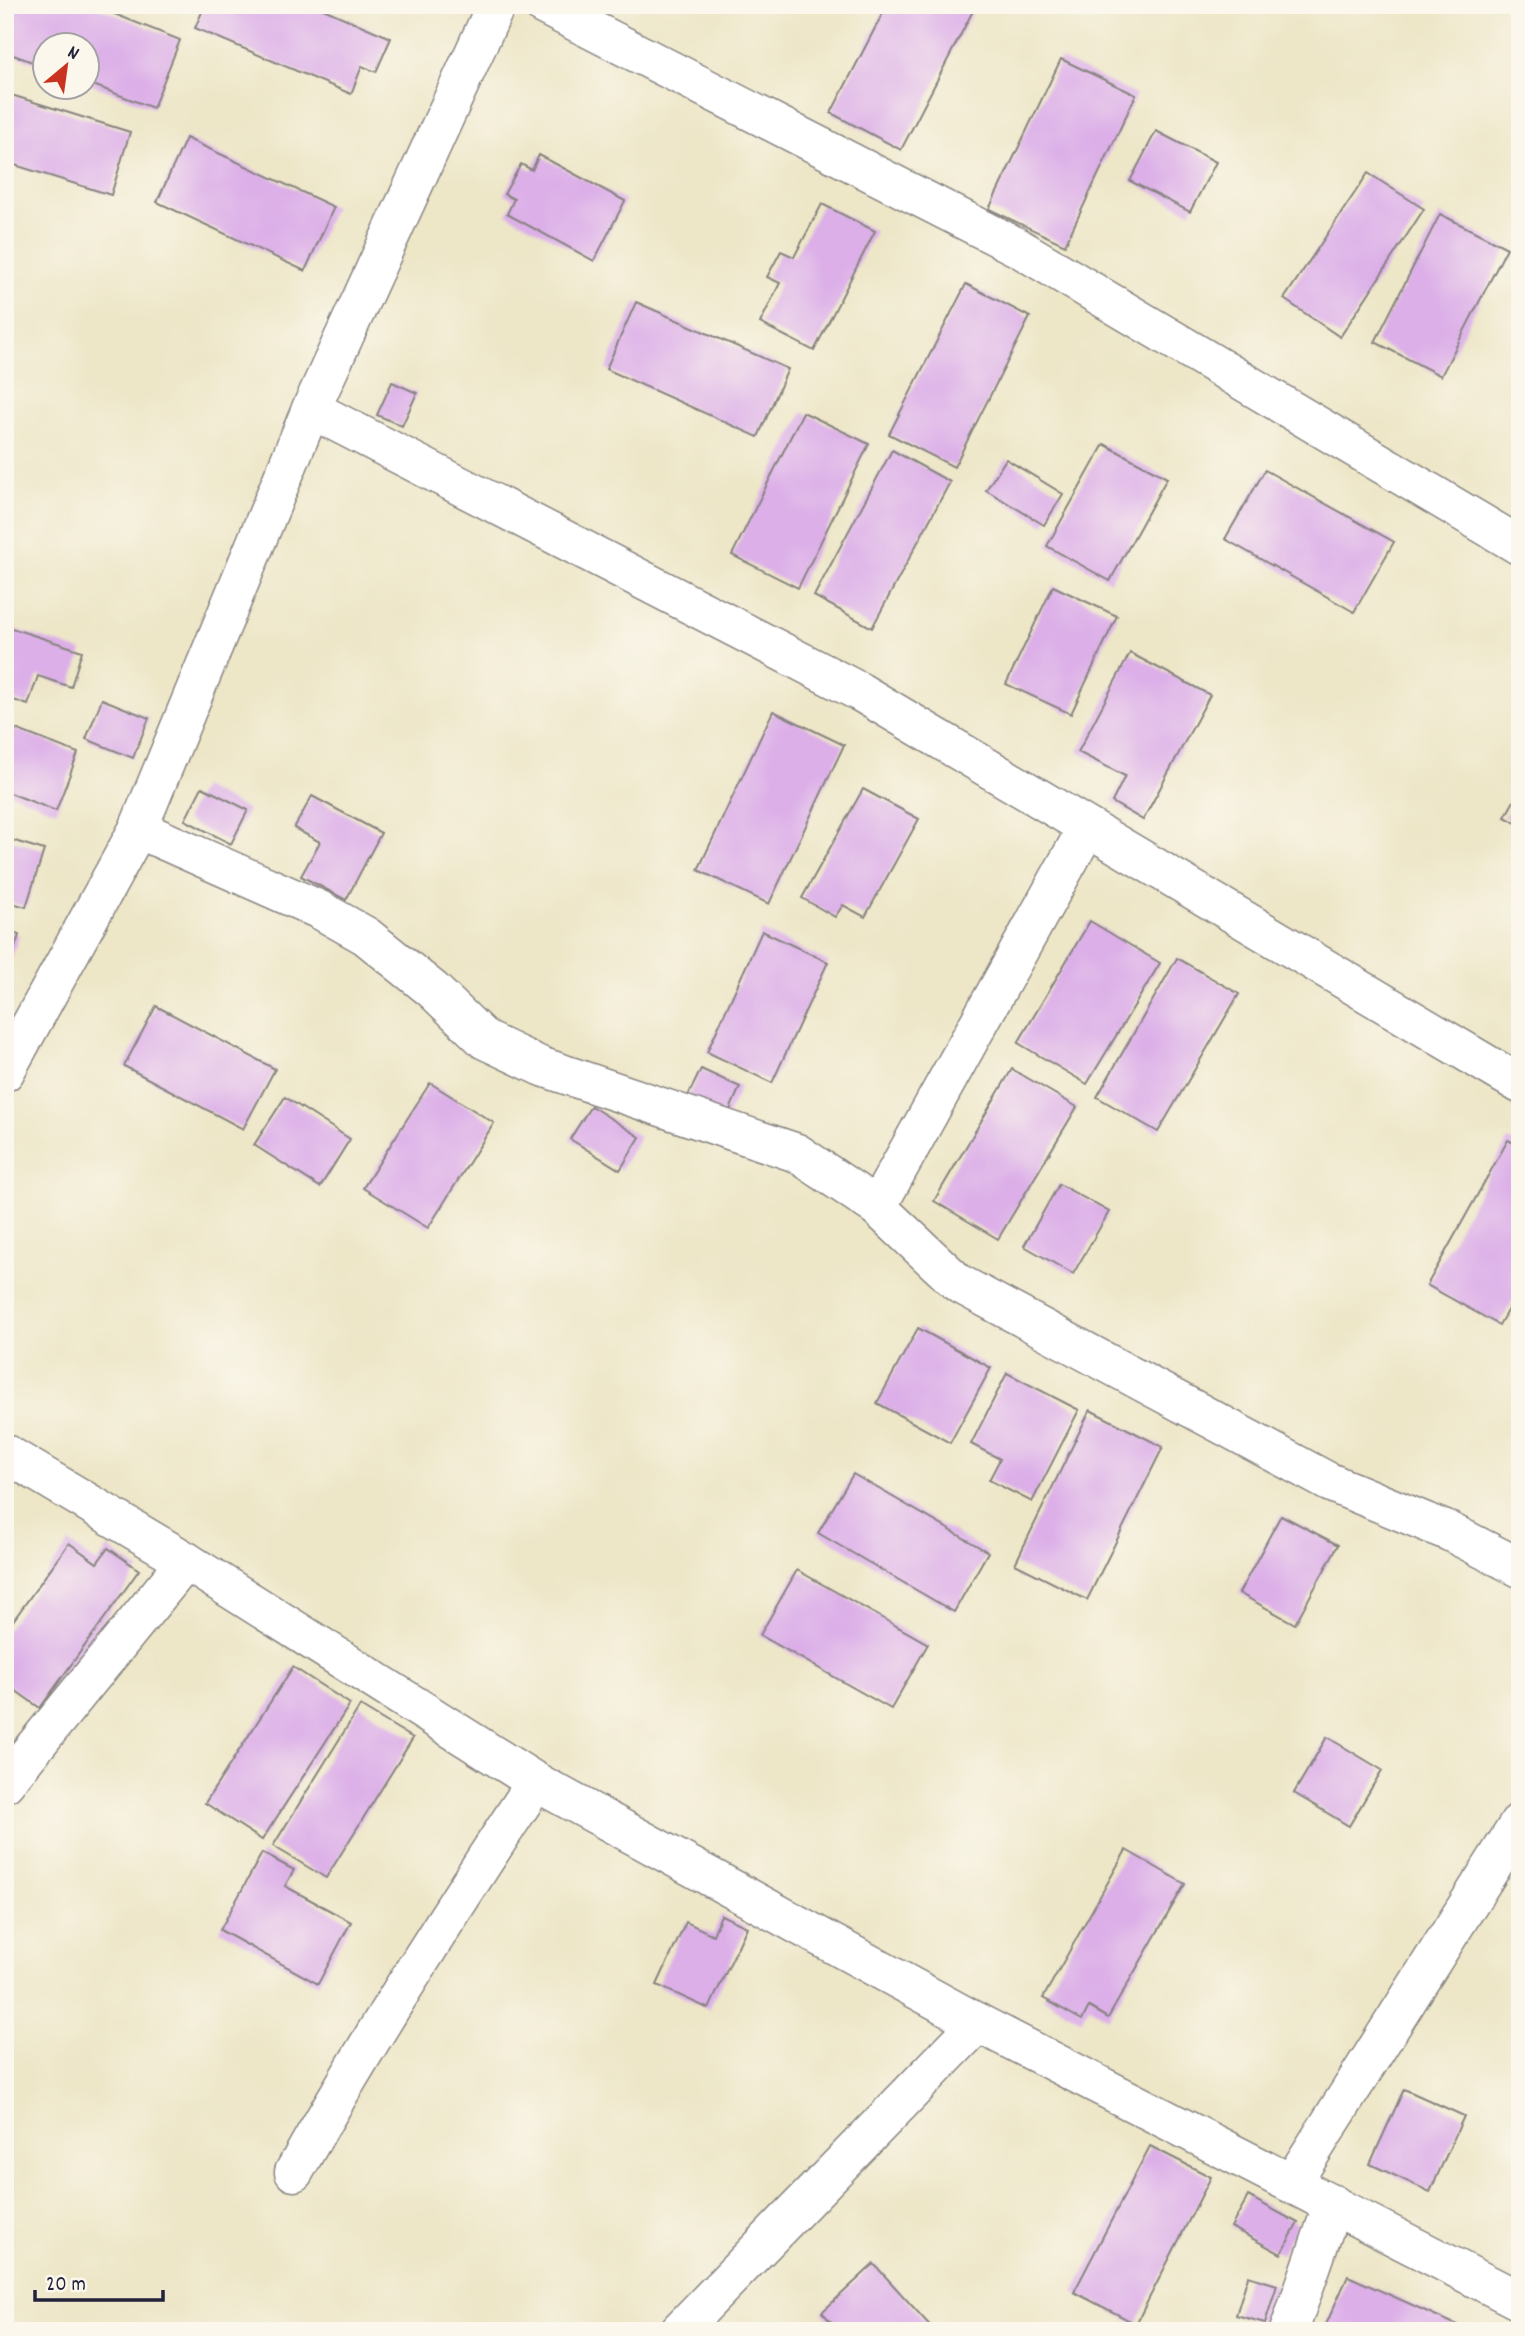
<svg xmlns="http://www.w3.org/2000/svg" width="1525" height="2336" viewBox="0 0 1525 2336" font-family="Dekko,sans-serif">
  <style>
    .building { fill: #dcafe8 }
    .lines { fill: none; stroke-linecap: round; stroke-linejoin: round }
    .street-casing { stroke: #888481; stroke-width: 41 }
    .street { stroke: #fff; stroke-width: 38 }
  </style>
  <rect width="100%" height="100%" fill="#fbf7ec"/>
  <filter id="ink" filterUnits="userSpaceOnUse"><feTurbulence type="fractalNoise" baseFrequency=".0143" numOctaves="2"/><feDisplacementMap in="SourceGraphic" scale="14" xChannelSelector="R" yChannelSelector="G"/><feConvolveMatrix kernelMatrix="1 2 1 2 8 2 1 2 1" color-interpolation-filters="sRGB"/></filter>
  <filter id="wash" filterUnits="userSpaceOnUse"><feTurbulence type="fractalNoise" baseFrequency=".00686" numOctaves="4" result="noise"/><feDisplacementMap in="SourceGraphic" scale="28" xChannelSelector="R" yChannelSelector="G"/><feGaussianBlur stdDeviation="1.57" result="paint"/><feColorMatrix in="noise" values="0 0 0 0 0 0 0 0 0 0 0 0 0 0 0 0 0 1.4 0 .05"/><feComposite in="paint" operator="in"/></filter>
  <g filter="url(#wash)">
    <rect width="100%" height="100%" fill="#ede6c7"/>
    <g id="blocks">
      <g class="building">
        <polygon points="7,5 92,5 180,40 153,108 88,83 88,46 46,46 46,67 5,52"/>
        <polygon points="205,5 314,5 391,38 376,72 362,66 351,94 195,28"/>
        <polygon points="887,5 976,5 901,150 831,113"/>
        <polygon points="1061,59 1136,95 1065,245 989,209"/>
        <polygon points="5,93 130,132 111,195 5,162"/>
        <polygon points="1156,131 1216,162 1190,212 1130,181"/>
        <polygon points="186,138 334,207 305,271 157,202"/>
        <polygon points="539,155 625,201 594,261 507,214 514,199 504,194 521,164 532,170"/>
        <polygon points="1368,173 1424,209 1340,337 1284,299"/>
        <polygon points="822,204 875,231 814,351 760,323 780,283 767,277 781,251 794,257"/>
        <polygon points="1440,214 1507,248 1441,376 1375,342"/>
        <polygon points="966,284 1030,317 954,467 889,434"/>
        <polygon points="636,302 788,369 758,437 606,369"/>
        <polygon points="392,382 417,393 402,426 377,415"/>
        <polygon points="803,412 869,444 798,588 732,555"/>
        <polygon points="1104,444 1167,478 1110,581 1047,546"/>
        <polygon points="892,450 950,482 872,628 814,596"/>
        <polygon points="1006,459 1063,494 1044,525 986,490"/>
        <polygon points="1265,470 1394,542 1354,612 1225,539"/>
        <polygon points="1053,586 1117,616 1071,714 1006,684"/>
        <polygon points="5,626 82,651 71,687 38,676 28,705 5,697"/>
        <polygon points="1130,653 1210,695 1143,820 1112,802 1125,776 1078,752"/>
        <polygon points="102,699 149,718 133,758 86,739"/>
        <polygon points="773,711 844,745 769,904 698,870"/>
        <polygon points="5,725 78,753 56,811 5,791"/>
        <polygon points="202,787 248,810 231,844 185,820"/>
        <polygon points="863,789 919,819 865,917 843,905 835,917 802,898"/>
        <polygon points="1520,790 1520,825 1505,817"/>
        <polygon points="312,796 381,833 346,900 301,876 320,842 294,828"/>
        <polygon points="5,838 44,850 26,907 5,901"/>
        <polygon points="1090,921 1160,963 1087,1084 1018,1043"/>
        <polygon points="5,930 19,935 6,974 5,974"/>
        <polygon points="762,931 828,962 772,1083 707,1052"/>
        <polygon points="1177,958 1239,994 1158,1132 1097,1097"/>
        <polygon points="156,1006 275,1069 243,1129 124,1066"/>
        <polygon points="701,1069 740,1087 726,1119 686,1100"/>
        <polygon points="1012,1069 1077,1107 998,1239 934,1201"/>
        <polygon points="430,1083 494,1123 428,1228 363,1188"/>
        <polygon points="285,1097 350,1139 320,1187 254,1145"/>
        <polygon points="591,1106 640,1137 620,1170 570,1139"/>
        <polygon points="1508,1140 1520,1146 1520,1288 1499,1325 1427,1285"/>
        <polygon points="1059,1184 1109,1212 1073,1274 1024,1246"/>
        <polygon points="918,1328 991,1368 950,1443 877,1403"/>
        <polygon points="1007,1373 1079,1410 1032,1502 989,1480 1000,1459 971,1444"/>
        <polygon points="1090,1410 1163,1447 1087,1600 1015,1564"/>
        <polygon points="853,1474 988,1552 954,1612 818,1533"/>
        <polygon points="1281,1515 1338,1545 1295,1624 1239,1593"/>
        <polygon points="69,1543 97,1563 108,1548 139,1570 40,1708 5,1683 5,1632"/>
        <polygon points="797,1570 928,1644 891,1709 760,1635"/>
        <polygon points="293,1667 350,1704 262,1840 205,1803"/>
        <polygon points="360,1706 413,1738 326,1878 273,1846"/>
        <polygon points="1327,1737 1382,1770 1349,1826 1294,1793"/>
        <polygon points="1126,1850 1185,1884 1108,2018 1089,2007 1082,2020 1043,1998"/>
        <polygon points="262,1853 294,1870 285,1886 351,1922 318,1984 220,1930"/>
        <polygon points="721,1915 747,1927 709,2009 657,1985 686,1922 713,1935"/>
        <polygon points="1404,2089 1464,2116 1430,2192 1370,2164"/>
        <polygon points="1150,2146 1211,2177 1136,2324 1074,2292"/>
        <polygon points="1248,2196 1298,2223 1281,2254 1231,2227"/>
        <polygon points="874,2264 935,2331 839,2331 822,2312"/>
        <polygon points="1248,2276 1277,2285 1265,2323 1236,2315"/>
        <polygon points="1348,2276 1470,2331 1323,2331"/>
      </g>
    </g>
  </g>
  <g filter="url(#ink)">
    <use href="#blocks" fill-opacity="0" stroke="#888481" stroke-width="2"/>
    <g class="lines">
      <defs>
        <g id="street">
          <polyline points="543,5 1019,248 1520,546"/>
          <polyline points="311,409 860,692 1520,1084"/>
          <polyline points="138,829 320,910 366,936 433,990 485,1040 540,1066 797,1153 877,1207 958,1283 1329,1482 1450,1532 1520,1568"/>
          <polyline points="5,1072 138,829 311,409 496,5"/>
          <polyline points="877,1207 1087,828"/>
          <polyline points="5,1453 186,1561 536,1782 978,2023 1520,2301"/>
          <polyline points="5,1783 186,1561"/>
          <path d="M 294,2172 C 369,2038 451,1910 536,1782"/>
          <polyline points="1292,2183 1520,1822"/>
          <polyline points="679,2331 978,2023"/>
          <polyline points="1289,2331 1333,2204"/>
        </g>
      </defs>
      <use href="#street" class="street-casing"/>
      <use href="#street" class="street"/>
    </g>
  </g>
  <rect width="1525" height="2336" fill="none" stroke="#fbf7ec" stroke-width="28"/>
  <g transform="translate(66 66) rotate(29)"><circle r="33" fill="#fbf7ec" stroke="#a4a2a5" stroke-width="2"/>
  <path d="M0-5L12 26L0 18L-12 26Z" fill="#c8321e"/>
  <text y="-10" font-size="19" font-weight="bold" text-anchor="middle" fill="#22223b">N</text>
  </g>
  <path d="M35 2290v10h128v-10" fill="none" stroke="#22223b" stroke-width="3.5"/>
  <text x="46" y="2290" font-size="21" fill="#22223b" stroke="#fbf7ec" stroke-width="5" paint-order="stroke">20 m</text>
</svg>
